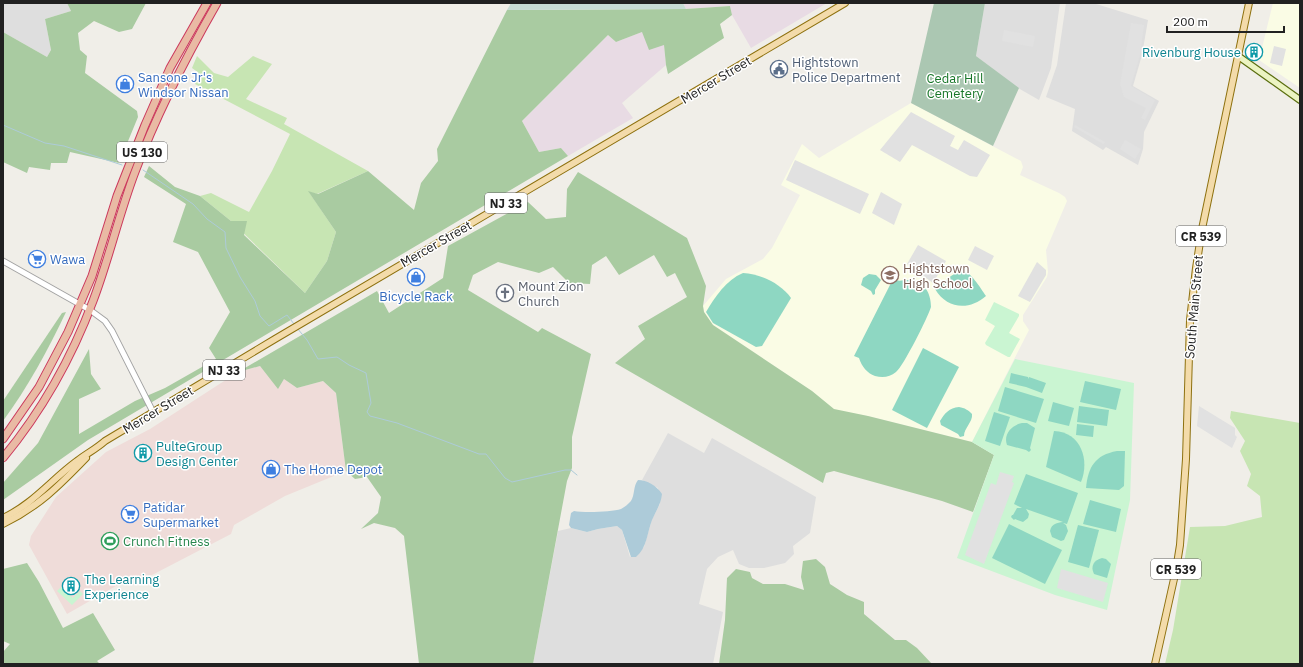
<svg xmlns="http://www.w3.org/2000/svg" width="1303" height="667" viewBox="0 0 1303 667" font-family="'IBM Plex Sans',sans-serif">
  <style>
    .residential { fill: #dedede }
    .commercial { fill: #efdcd9 }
    .industrial { fill: #e8dbe4 }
    .education { fill: #fafce5 }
    .grass { fill: #c7e5b3 }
    .forest { fill: #a9cba1 }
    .wetland { fill: #c7dcd5 }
    .cemetery { fill: #abc7b2 }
    .park { fill: #caf5d2 }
    .pitch { fill: #8ed7c2 }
    .parking { fill: #e1e1e1 }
    .water { fill: #adcbd9 }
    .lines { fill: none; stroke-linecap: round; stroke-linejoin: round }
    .stream { stroke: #adcbd9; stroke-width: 1 }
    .tertiary-casing { stroke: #a2a2a2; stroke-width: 7 }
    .secondary-casing { stroke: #5b6f10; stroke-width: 8 }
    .primary-casing { stroke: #8e710f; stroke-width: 8 }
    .trunk-casing { stroke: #cb385c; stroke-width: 9 }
    .tertiary { stroke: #fff; stroke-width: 5 }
    .secondary { stroke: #ecf4c2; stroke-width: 5.5 }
    .primary { stroke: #f3dbaa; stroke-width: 6 }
    .trunk { stroke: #e9baa4; stroke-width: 7 }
    .labels { text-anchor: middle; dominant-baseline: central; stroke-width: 3; stroke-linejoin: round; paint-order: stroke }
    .shield { fill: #fff; stroke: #646464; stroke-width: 1 }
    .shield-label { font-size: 12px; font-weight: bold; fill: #212121 }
    .culture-label { font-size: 13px; fill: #0d838f; stroke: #fff; text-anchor: start }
    .service-label { font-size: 13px; fill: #4e5e75; stroke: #fff; text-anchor: start }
    .shop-label { font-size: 13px; fill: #366cbe; stroke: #fff; text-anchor: start }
    .park-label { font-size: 13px; fill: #177628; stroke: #fff }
    .street-label { font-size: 13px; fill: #212121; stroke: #fff }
    .education-label { font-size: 13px; fill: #785e54; stroke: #fff; text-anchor: start }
    .worship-label { font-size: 13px; fill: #5b616d; stroke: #fff; text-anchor: start }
    .leisure-label { font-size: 13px; fill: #27864d; stroke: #fff; text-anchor: start }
  </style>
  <rect width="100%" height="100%" fill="#f0eee8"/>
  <g class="residential">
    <polygon points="3,3 67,3 71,11 45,19 51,50 47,57 3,32"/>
    <polygon points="985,3 1060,3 1051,68 1039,100 1018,88 976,56"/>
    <polygon points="1066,3 1093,3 1148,20 1142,55 1133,86 1159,101 1144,132 1143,149 1138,165 1106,147 1103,150 1072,131 1075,109 1046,97 1057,65"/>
    <polygon points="668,433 704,453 712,438 816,497 810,533 793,546 794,554 785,563 764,568 749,568 739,564 733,550 718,557 707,569 699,604 723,612 713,664 533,664 558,531 571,528 587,532 598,529 617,526 622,530 630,557 644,547 652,519 660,504 658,488 642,480"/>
  </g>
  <polygon class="commercial" points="260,366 278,388 284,379 297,388 323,381 336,393 346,471 285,496 234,525 231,534 152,575 130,578 67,614 29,545 31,536 56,497 106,452 150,429 238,372"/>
  <g class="industrial">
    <polygon points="683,3 827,3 751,48 732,15 730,6 686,9"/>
    <polygon points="642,32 664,45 666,65 622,103 633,118 568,156 561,148 539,152 522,121 608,35 616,42"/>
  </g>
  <g class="education">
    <polygon points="1273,3 1300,3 1300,88 1259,60"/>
    <polygon points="911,103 1021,161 1023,167 1020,175 1059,193 1065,197 1067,201 1046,250 1048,272 1047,277 1023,315 1023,321 1029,330 972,442 868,416 834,410 812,391 713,325 704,312 703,306 726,279 763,259 772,248 800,195 781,185 802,144 819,158"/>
  </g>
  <g class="grass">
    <polygon points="197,56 214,73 228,77 253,56 272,64 246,99 287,118 284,124 368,171 317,194 309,192 336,232 327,261 305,293 231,221 200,196 211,193 249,212 272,171 290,134 195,84 199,73 192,68"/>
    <polygon points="1231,411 1300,423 1300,664 1165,664 1173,630 1190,527 1225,526 1262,517 1260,496 1247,486 1251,474 1240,451 1245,441 1230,418"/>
  </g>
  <g class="forest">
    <polygon points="67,3 146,3 132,29 119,32 94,21 78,33 80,50 87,56 85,73 137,111 138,117 119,163 70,152 67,163 51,163 50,170 29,167 27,173 3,162 3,32 47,57 51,50 45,19 71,11"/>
    <polygon points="730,6 732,15 720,24 724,38 668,74 666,65 664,45 649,50 642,32 616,42 608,35 522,121 539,152 561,148 568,156 88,440 3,500 3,483 38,443 89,349 91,374 101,389 79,399 79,434 135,401 165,388 216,359 209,348 230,312 198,252 173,242 186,204 144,177 149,166 175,187 200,196 231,221 247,221 244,235 305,293 327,261 336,232 308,191 318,194 368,171 414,210 421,183 438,161 437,149 507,10 686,9"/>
    <polygon points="578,172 687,238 706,286 703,306 704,312 713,325 812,391 834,409 868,416 972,442 994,455 973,512 942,501 834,471 826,473 823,483 615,363 645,339 638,326 687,297 675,273 667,277 654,255 619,275 606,256 592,265 590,284 569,283 553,267 539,273 498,262 473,275 468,290 538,332 542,328 591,354 572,437 572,468 567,481 533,664 419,664 404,536 395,528 374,523 361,529 378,513 381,497 367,477 355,479 346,471 336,393 323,381 297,388 284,379 278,389 260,366 238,372 377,291 389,313 443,278 448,246 528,202 546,219 566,217 567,189"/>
    <path d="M 66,312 C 48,350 28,387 3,421 L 3,401 L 62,313 Z"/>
    <polygon points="816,559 825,567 830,584 847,595 864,602 864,614 895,640 906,640 917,648 932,664 719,664 725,620 727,578 736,569 750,572 752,578 763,584 785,584 804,590 801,577 803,561"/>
    <polygon points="27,563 39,582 63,628 93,613 115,650 97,661 100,664 3,664 3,652 10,644 3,641 3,569"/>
  </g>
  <polygon class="wetland" points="511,3 683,3 686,9 507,10"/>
  <polygon class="cemetery" points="934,3 985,3 976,56 1019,88 993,146 911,103"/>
  <g class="park">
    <polygon points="994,302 1019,314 1019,316 1009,333 1020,339 1010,357 1008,357 986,345 985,343 995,326 985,320"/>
    <polygon points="1015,359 1134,383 1130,500 1107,610 1055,595 957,558 994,455 972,442"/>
    <polygon points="61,587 73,598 80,591 83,594 72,605 57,591"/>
  </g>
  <g class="pitch">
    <path d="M 961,270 C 970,270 981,289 986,296 C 969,311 947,309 935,289 L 951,276 Z"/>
    <path d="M 743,273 C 761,274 781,284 791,298 L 762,346 L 756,347 L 713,323 L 706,312 C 715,297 726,280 743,273 Z"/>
    <polygon points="869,274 876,275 881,280 875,290 875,294 873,295 871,291 861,285 863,278"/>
    <path d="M 893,279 C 899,282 902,280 909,280 C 924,280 931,293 931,307 C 928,317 903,367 896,372 C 890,377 883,378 875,376 C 867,373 862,367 859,358 L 854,356 Z"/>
    <polygon points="923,348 959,367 927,428 892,410"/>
    <polygon points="1011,373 1028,377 1028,379 1029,377 1046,383 1042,393 1026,387 1009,383"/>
    <polygon points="1085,381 1121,389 1116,410 1080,402"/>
    <polygon points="1005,387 1044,399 1036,423 998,411"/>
    <polygon points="1053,402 1074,408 1069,426 1048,421"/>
    <polygon points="1079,406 1109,410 1107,426 1077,422"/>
    <path d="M 959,407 C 965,408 968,410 972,414 C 973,422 964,428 964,436 L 960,437 L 958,434 L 941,425 L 940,421 C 945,413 949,408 959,407 Z"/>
    <polygon points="994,412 1010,417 1000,446 985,441"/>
    <path d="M 1022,423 L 1027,423 L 1035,428 L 1030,448 L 1031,450 L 1029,452 L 1026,450 L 1007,445 C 1003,434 1012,425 1022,423 Z"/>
    <polygon points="1077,424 1094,426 1093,437 1076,435"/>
    <path d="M 1054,431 C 1081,432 1090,460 1081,482 L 1046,467 Z"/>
    <path d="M 1117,451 L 1125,451 L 1124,486 L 1119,490 L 1086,488 C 1088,467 1095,455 1117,451 Z"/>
    <path d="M 1026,474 L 1078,493 L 1067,524 L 1063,523 L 1066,525 L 1068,531 L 1064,540 L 1061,541 L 1052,537 L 1050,531 C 1052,523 1057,523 1063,522 L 1026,509 L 1029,514 L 1028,518 L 1023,522 L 1015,519 L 1014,520 L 1011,517 L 1012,515 L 1013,515 L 1017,508 L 1022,508 L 1014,504 Z"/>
    <polygon points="1090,500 1121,509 1116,532 1083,524"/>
    <polygon points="1009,524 1062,550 1045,584 992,558"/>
    <polygon points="1078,525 1099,530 1089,568 1068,562"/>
    <path d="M 1102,558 L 1106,559 L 1111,564 L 1107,578 L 1094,574 C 1090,566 1094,560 1102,558 Z"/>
  </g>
  <g class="parking">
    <polygon points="1131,23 1144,25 1140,55 1131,86 1155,100 1145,120 1141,118 1146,108 1124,97 1120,84"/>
    <polygon points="1004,30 1035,36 1033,47 1002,41"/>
    <polygon points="1274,46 1286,49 1282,66 1270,63"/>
    <polygon points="911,112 955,136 950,146 958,150 964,140 990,155 977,177 970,176 912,145 900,162 880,150"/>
    <polygon points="1075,125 1105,142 1103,144 1074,127"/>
    <polygon points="1125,140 1141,149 1135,159 1120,149"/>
    <polygon points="795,160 869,194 860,214 786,180"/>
    <polygon points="881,192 902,204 894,225 872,213"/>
    <polygon points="918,245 946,261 933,283 907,264"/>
    <polygon points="975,246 994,256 987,270 968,260"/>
    <polygon points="1037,262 1046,270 1046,275 1030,302 1018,296"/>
    <polygon points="1199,406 1235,428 1235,435 1237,437 1232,448 1197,426"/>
    <polygon points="1000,472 1014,476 1012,482 1014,483 984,564 965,555 991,483 996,485"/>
    <polygon points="1061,569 1108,583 1103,602 1057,588"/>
  </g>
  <path class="water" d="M 638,480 C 647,480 657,486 662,494 C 661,504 656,511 652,520 C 647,533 647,548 636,557 L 631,557 L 622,530 L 617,526 L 598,529 L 587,532 L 571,528 L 569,525 L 571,513 L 574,511 C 584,513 612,512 621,509 C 625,507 628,504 631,501 C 635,495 633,486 638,480 Z"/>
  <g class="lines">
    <g class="stream">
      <polyline points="3,125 45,143 64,146 122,165"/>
      <polyline points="143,170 193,204 207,219 225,232 226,248 240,277 255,301 260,316 269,326 287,315 294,324"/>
      <polyline points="297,328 307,340 318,359 337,357 349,365 366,373 371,403 367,412 370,416 397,423 479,454 486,454 505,478 512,482 565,470 571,470 577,475"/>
    </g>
    <defs>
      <polyline id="tertiary" points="3,261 90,310 105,321 112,331 153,412"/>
      <polyline id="secondary" points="1238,56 1300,100"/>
      <g id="primary">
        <path d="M 3,518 C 33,504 51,480 77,461 C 86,454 96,449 105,441 L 275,339 L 845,3"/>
        <path d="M 3,524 C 38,507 59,486 86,458"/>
        <polyline points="1155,664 1176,570 1180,545 1186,459 1190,320 1196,268 1202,229 1249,3"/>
      </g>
      <g id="trunk">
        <polyline points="3,439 39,387 68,332 92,276 117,196 145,125 170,68 207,3"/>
        <path d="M 3,458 C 41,412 72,357 93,301 C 109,259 119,214 135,172 C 157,113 186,57 217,3"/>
      </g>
    </defs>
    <use href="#tertiary" class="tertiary-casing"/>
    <use href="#secondary" class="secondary-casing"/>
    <use href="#primary" class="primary-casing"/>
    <use href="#trunk" class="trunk-casing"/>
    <use href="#tertiary" class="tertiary"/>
    <use href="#secondary" class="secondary"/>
    <use href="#primary" class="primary"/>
    <use href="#trunk" class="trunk"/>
  </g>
  <defs>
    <symbol id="building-ring" viewBox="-11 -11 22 22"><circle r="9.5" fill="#fff" stroke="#0f9aa8" stroke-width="1.5"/><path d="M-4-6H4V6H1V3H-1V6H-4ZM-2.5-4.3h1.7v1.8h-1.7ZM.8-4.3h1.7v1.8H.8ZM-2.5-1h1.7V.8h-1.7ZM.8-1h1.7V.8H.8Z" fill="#0f9aa8"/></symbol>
    <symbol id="civic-ring" viewBox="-11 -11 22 22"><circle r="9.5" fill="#fff" stroke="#5c6f8a" stroke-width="1.5"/><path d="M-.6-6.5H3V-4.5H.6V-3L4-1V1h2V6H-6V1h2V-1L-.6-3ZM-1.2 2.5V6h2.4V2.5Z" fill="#5c6f8a"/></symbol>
    <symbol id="shop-ring" viewBox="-11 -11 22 22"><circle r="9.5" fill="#fff" stroke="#3f7fe0" stroke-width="1.5"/><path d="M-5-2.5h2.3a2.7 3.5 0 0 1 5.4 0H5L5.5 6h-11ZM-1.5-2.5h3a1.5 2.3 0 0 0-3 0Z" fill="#3f7fe0"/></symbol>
    <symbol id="supermarket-ring" viewBox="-11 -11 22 22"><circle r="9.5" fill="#fff" stroke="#3f7fe0" stroke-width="1.5"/><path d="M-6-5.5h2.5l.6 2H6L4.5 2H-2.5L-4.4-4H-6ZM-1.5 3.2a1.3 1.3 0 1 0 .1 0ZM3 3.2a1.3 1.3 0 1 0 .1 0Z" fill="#3f7fe0"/></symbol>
    <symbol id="school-ring" viewBox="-11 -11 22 22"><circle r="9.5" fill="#fff" stroke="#8d6e63" stroke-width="1.5"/><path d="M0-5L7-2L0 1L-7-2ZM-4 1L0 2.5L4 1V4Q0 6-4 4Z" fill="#8d6e63"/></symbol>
    <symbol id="church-ring" viewBox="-11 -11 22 22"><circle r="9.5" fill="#fff" stroke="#6b7280" stroke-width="1.5"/><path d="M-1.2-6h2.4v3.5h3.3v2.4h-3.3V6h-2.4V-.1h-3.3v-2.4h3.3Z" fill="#6b7280"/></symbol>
    <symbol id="stadium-ring" viewBox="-11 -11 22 22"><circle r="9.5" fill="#fff" stroke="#2e9e5b" stroke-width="1.5"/><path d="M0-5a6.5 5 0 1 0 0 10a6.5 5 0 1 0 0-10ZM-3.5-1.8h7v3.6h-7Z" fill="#2e9e5b"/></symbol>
  </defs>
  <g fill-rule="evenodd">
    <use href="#building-ring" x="1244" y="42" width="20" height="20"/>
    <use href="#civic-ring" x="769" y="59" width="20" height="20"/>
    <use href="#shop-ring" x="115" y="74" width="20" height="20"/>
    <use href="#supermarket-ring" x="27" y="249" width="20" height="20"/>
    <use href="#school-ring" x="880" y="265" width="20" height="20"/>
    <use href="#shop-ring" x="406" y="267" width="20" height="20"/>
    <use href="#church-ring" x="495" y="283" width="20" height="20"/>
    <use href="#building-ring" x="133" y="443" width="20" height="20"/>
    <use href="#shop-ring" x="261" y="459" width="20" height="20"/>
    <use href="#supermarket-ring" x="120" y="504" width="20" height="20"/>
    <use href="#stadium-ring" x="100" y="531" width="20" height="20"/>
    <use href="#building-ring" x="61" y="576" width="20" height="20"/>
  </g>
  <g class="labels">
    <g class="shield">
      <rect x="117" y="142" width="50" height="20" rx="3"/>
      <rect x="485" y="193" width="42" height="20" rx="3"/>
      <rect x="1176" y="226" width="50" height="20" rx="3"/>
      <rect x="203" y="360" width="42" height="20" rx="3"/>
      <rect x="1151" y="559" width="50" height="20" rx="3"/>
    </g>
    <g class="shield-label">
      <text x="142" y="152">US 130</text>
      <text x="506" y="203">NJ 33</text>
      <text x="1201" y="236">CR 539</text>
      <text x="224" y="370">NJ 33</text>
      <text x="1176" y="569">CR 539</text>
    </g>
    <g class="culture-label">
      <text x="1241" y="52" text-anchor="end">Rivenburg House</text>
      <text x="156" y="446">PulteGroup<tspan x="156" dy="15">Design Center</tspan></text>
      <text x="84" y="579">The Learning<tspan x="84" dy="15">Experience</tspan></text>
    </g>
    <g class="service-label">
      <text x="792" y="62">Hightstown<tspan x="792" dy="15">Police Department</tspan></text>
    </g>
    <g class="shop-label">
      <text x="138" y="77">Sansone Jr's<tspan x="138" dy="15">Windsor Nissan</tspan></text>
      <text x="50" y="259">Wawa</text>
      <text x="416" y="296" text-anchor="middle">Bicycle Rack</text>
      <text x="284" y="469">The Home Depot</text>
      <text x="143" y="507">Patidar<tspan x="143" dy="15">Supermarket</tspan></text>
    </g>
    <g class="park-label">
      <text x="955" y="78">Cedar Hill<tspan x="955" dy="15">Cemetery</tspan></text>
    </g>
    <g class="street-label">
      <text transform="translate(716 80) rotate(-31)">Mercer Street</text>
      <text transform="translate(436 244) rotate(-30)">Mercer Street</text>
      <text transform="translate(1194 307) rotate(-85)">South Main Street</text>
      <text transform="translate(158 410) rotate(-31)">Mercer Street</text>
    </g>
    <g class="education-label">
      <text x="903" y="268">Hightstown<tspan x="903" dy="15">High School</tspan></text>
    </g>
    <g class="worship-label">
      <text x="518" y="286">Mount Zion<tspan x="518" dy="15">Church</tspan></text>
    </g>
    <g class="leisure-label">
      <text x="123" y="541">Crunch Fitness</text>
    </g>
  </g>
  <rect width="1303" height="667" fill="none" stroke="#212121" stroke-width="8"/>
  <path d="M1167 26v6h117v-6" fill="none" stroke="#212121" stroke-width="2"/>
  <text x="1173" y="26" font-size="12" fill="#212121" stroke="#ffffff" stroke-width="3" paint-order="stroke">200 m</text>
</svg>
